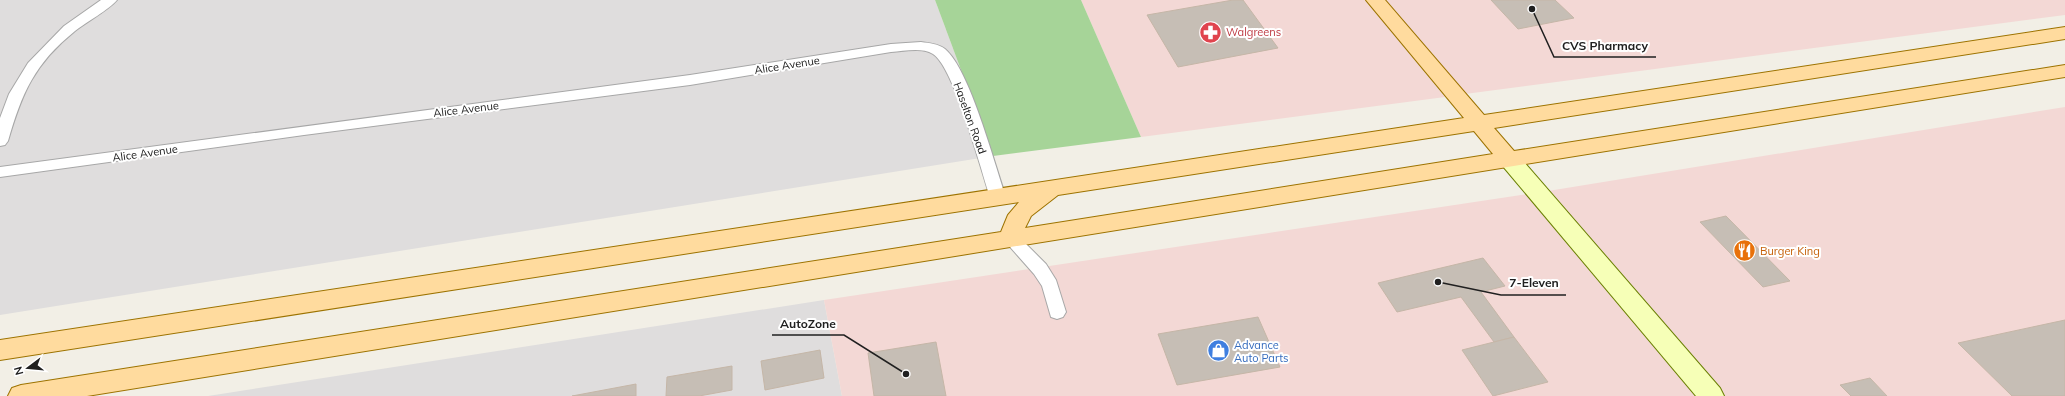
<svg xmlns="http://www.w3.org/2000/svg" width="2065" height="396" viewBox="0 0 2065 396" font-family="Mulish,sans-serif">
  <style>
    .residential { fill: #dfdddd }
    .commercial { fill: #f3d8d5 }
    .forest { fill: #a6d498 }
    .building { fill: #c6beb5; stroke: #c5b6a7 }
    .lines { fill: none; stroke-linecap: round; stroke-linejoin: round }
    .street-casing { stroke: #a7a7a7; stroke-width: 2 }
    .secondary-casing { stroke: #697f00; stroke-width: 2 }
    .primary-casing { stroke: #9d7300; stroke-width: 2 }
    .street { fill: #fff; fill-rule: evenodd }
    .secondary { fill: #f6ffb7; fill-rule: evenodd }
    .primary { fill: #ffdb9e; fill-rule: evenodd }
    .labels { text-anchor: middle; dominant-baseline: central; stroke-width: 4; stroke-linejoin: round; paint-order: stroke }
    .health-label { font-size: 11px; fill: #be3a42; stroke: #fff; text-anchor: start }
    .street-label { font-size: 11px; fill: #202020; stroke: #fff }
    .food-label { font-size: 11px; fill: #c56008; stroke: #fff; text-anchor: start }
    .shop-label { font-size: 11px; fill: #366cbe; stroke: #fff; text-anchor: start }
    .leader { fill: none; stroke: #202020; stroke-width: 1.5 }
    .callout-dot { fill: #202020; stroke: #fff; stroke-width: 1.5 }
    .callout-label { font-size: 12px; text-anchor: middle; font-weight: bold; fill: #202020; stroke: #fff; stroke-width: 4; stroke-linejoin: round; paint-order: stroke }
  </style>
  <rect width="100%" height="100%" fill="#f2efe6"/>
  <g class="residential">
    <polygon points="0,0 935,0 993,156 0,315"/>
    <polygon points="824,300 842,396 208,396"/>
  </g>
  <g class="commercial">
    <polygon points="1081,0 1365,0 1445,97 1141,137"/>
    <polygon points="1385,0 2065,0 2065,15 1465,94"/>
    <polygon points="2065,107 2065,396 1725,396 1548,191"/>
    <polygon points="1527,194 1697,396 842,396 824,300"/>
  </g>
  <polygon class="forest" points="935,0 1081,0 1141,137 993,156"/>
  <g class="building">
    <polygon points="1233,0 1243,0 1278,48 1178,67 1147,15"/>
    <polygon points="1491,0 1555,0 1574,18 1518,29"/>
    <polygon points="1726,216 1790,281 1763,287 1700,222"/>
    <polygon points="1483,258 1505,286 1481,292 1514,337 1494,342 1461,297 1397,312 1378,283"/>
    <polygon points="1258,317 1280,367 1177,385 1158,334"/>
    <polygon points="2065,320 2065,396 2012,396 1958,343"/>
    <polygon points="1514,337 1548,382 1493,396 1462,350"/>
    <polygon points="936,342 946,396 874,396 868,353"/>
    <polygon points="820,350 824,378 765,390 761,361"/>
    <polygon points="732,366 732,390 699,396 666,396 667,377"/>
    <polygon points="1870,378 1887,396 1851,396 1840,385"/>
    <polygon points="636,384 636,396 572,396"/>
  </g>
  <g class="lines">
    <defs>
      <g id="street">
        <path d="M 101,0 L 117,0 C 110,9 85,23 75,31 C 34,64 22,93 8,141 L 5,145 L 0,146 L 0,118 L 9,94 L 28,63 L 64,26 Z"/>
        <path d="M 921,42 C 929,43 939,44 945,49 C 970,70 994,163 1006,197 L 1004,201 L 998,203 L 992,201 L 990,197 C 981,170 954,67 933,54 C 922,47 904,51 891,52 L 690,85 L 304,135 L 0,177 L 0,167 L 690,75 L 891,44 Z"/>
        <polygon points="1011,233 1017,235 1046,264 1056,280 1066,312 1063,317 1057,319 1051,317 1042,286 1034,274 1003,239 1005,235"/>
      </g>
      <polygon id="secondary" points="1509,152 1517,154 1720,388 1724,396 1696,396 1501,164 1498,159 1501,154"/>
      <path id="primary" d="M 1366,0 L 1385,0 L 1484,115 L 2065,27 L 2065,39 L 1494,128 L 1514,151 L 2065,65 L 2065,77 L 87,396 L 8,396 L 12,388 L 21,385 L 1001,232 L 1008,215 L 1019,202 L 0,360 L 0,340 L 1464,118 ZM 1474,131 L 1493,154 L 1025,228 L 1031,216 L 1058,195 Z"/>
    </defs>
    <use href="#street" class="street-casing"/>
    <use href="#secondary" class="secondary-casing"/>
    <use href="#primary" class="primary-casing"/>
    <use href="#street" class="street"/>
    <use href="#secondary" class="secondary"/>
    <use href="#primary" class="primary"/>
  </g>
  <defs>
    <symbol id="pharmacy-disc" viewBox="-11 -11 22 22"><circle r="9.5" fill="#e0444e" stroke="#fff"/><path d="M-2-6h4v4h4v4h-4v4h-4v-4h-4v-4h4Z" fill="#fff"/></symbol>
    <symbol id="restaurant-disc" viewBox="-11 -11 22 22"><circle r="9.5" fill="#e8710a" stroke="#fff"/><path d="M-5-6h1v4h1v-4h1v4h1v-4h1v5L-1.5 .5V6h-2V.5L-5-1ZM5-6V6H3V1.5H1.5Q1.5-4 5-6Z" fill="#fff"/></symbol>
    <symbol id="shop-disc" viewBox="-11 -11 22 22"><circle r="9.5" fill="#3f7fe0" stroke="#fff"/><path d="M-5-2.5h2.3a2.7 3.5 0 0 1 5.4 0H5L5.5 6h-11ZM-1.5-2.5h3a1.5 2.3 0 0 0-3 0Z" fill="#fff"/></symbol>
  </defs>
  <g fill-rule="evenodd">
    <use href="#pharmacy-disc" x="1198" y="20" width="25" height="25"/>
    <use href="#restaurant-disc" x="1732" y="238" width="25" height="25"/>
    <use href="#shop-disc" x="1206" y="338" width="25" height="25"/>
  </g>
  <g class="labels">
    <g class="health-label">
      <text x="1226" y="32">Walgreens</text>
    </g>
    <g class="street-label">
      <text transform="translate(787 65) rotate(-9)">Alice Avenue</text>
      <text transform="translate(466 109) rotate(-7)">Alice Avenue</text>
      <text transform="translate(970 118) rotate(70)">Haselton Road</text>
      <text transform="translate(145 153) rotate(-8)">Alice Avenue</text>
    </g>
    <g class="food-label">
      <text x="1760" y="251">Burger King</text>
    </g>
    <g class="shop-label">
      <text x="1234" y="345">Advance<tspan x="1234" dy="13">Auto Parts</tspan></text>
    </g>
  </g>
  <path class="leader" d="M1532 9L1554 57H1656M1438 282L1501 295H1566M906 374L844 335H772"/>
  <g class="callout-dot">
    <circle cx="1532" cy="9" r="4"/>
    <circle cx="1438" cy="282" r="4"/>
    <circle cx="906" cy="374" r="4"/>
  </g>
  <g class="callout-label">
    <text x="1605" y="50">CVS Pharmacy</text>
    <text x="1534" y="287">7-Eleven</text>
    <text x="808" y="328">AutoZone</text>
  </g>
  <g transform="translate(28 368) rotate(254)" stroke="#ffffff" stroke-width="3" paint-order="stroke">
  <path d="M0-3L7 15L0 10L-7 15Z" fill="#202020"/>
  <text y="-6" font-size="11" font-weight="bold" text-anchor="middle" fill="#202020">N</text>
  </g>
</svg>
